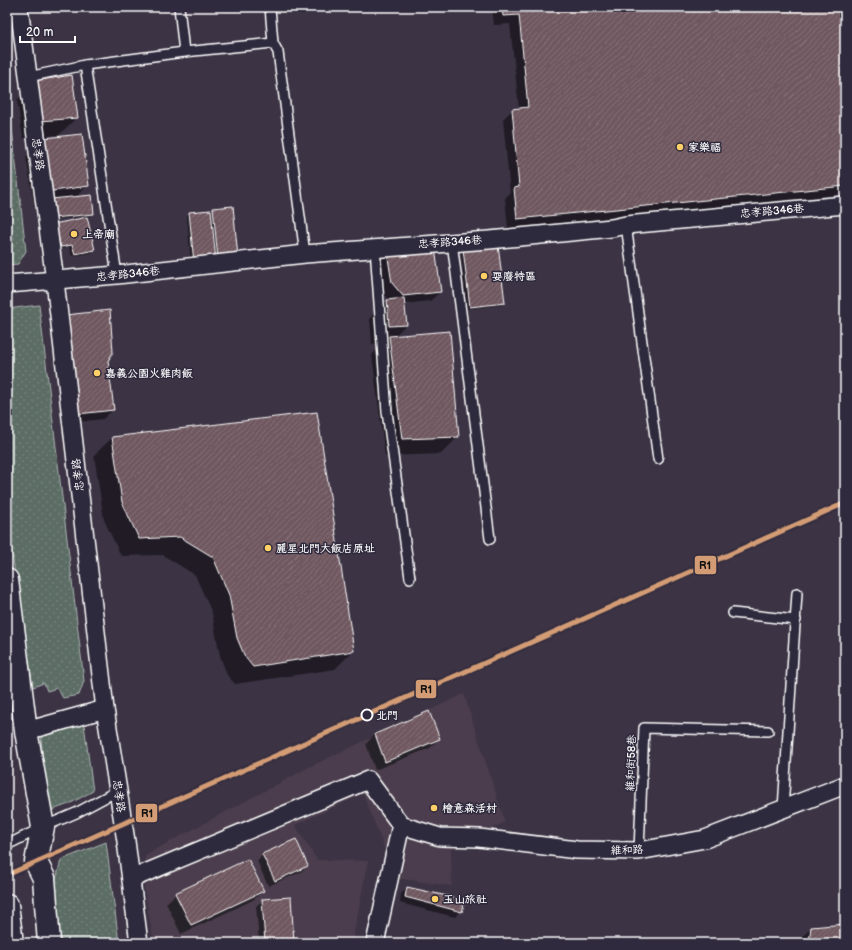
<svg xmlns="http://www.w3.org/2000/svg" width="852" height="950" viewBox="0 0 852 950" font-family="'Balsamiq Sans','LXGW WenKai TC',sans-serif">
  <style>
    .built { fill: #4b3e4d }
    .green { fill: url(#green-dots); stroke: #adb6b2 }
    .shadow { fill: #0007; fill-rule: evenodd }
    .building { fill: url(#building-hatch); stroke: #fff }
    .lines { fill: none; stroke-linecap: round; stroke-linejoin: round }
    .service-casing { stroke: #fff; stroke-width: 12 }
    .minor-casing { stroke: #fff; stroke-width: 20 }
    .tertiary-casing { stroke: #fff; stroke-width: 25 }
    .service { stroke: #2f2a3d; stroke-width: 9 }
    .minor { stroke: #2f2a3d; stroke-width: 17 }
    .tertiary { stroke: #2f2a3d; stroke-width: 22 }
    .rail-1-casing { stroke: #2f2a3d; stroke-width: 8 }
    .rail-1 { stroke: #d39c74; stroke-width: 5 }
    .poi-dot { fill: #ffd166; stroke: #2f2a3d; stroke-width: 1.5 }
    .stop-dot { fill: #2f2a3d; stroke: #fff; stroke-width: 2 }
    .labels { text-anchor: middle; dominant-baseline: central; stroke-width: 3; stroke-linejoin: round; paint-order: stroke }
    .poi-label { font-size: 11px; font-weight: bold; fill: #fff; stroke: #2f2a3d; text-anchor: start }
    .street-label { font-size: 11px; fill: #fff; stroke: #2f2a3d }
    .stop-label { font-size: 11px; font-weight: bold; fill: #fff; stroke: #2f2a3d; text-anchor: start }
    .line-badge { stroke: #2f2a3d; stroke-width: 1.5 }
    .pale-badge-label { font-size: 11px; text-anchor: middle; font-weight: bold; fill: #111 }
  </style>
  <defs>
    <pattern id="green-dots" width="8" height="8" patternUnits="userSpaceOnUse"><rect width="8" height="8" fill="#5b6d65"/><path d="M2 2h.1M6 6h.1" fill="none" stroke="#74837c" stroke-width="1.8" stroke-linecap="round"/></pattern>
    <pattern id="building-hatch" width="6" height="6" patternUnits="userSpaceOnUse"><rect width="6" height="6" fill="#6f5861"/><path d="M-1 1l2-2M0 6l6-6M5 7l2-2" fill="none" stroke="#857179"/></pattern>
  </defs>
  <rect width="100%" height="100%" fill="#3c3344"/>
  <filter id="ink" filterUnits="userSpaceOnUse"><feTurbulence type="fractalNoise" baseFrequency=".025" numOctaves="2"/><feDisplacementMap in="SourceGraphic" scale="8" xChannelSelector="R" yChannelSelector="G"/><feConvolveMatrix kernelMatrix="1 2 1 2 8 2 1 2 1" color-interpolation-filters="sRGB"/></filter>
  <g filter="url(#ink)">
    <polygon class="built" points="464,694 505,822 451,850 452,886 396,878 363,794 295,825 317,860 368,861 352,943 154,943 144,888 145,855 311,766"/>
    <g class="green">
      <polygon points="7,85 26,251 18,264 7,265"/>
      <polygon points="39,305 84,681 79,695 63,698 57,688 47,691 44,683 33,687 7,522 7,309"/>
      <polygon points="84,724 93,791 69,804 47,812 41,737"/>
      <polygon points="106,842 119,943 61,943 54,887 61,860"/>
    </g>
    <g class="shadow">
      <polygon points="288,7 332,7 288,11"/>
      <polygon points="492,7 845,7 845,194 508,228 505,198 510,193 503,119 512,110 519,109 510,24 494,25"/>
      <polygon points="35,82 77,117 59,135 23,138 17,100"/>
      <path d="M 44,139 L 88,185 L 75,198 L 93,213 L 90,216 L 51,220 L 49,206 L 35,208 L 26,157 ZM 70,188 L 70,190 L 47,193 L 47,191 Z"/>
      <polygon points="214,209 237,257 219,274 201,276 200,264 191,265 187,216 189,213 210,213"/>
      <polygon points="52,228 94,250 91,253 72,256 69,247 58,250"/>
      <polygon points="464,250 504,303 501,305 467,309 461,253"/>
      <polygon points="388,253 440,292 430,301 404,304 406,325 393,337 458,437 441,454 385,456 372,355 384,342 372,344 370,318 387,301 390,301 383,292 379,262"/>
      <polygon points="107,360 113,410 103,419 69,423"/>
      <polygon points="316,413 353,651 335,669 235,684 227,675 220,656 212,613 195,575 163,555 121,556 104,520 94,455 112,438"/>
      <polygon points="375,734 439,739 430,748 375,770 366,744"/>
      <polygon points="263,854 307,866 301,872 268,886 257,861"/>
      <polygon points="407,888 461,911 455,917 400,903 401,894"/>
      <polygon points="263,891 253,900 181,934 166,903 176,894"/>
      <polygon points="263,900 293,942 292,943 259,943 256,906"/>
      <polygon points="845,925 845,943 796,943 811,928"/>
    </g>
    <g class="building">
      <polygon points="502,7 845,7 845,186 517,219 514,188 519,187 512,109 528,107 519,15 503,16"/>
      <polygon points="72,75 78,118 40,121 34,81"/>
      <polygon points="82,134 89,186 52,191 44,138"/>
      <polygon points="92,195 94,214 53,218 51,199"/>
      <polygon points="233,206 238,257 218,259 213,208"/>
      <polygon points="211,210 216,261 194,263 189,212"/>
      <polygon points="87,217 95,250 75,254 72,245 61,247 54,224"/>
      <polygon points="498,245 505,303 470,307 463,249"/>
      <polygon points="435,248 441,292 403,296 392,283 387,252"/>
      <polygon points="404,298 407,325 389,326 387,300"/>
      <polygon points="110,310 113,352 108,361 114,410 78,414 66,315"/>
      <polygon points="450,331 459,437 402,439 389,336"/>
      <polygon points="317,412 354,651 253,667 245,657 237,638 229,595 213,557 180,537 139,539 122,502 112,437"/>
      <polygon points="429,711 440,739 385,762 375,734"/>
      <polygon points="296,839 308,866 275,881 262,854"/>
      <polygon points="248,859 264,891 191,925 175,893"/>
      <polygon points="407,887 465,900 462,912 405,897"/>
      <polygon points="291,897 294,942 265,943 262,899"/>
      <polygon points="845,924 845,943 809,943 811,927"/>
    </g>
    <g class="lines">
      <defs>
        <g id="service">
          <polyline points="179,7 184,52"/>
          <polyline points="270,7 273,43 278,52 305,254"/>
          <polyline points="85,65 117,275"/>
          <polyline points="28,77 85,65 184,52 273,43"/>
          <polyline points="626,225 658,459"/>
          <polyline points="452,242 490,539"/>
          <polyline points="375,248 387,412 410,578"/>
          <polyline points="733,613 796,620"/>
          <polyline points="783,809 797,593"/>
          <polyline points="7,845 43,827 76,813 119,790"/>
          <polyline points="639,851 644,728 768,731"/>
        </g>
        <g id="minor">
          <polyline points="19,7 55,281 105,709 126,841 139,943"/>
          <polyline points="7,284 117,275 305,254 489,240 612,228 626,225 845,205"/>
          <polyline points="26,731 105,709"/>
          <polyline points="401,825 440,837 479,838 577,850 639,851 705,839 845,785"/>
          <polyline points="131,879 368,780 401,825 375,943"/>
        </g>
        <g id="tertiary">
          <polyline points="7,580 26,731 43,827 36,862 44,878 49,943"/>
          <polyline points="7,905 12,943"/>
        </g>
      </defs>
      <use href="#service" class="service-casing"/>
      <use href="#minor" class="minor-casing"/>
      <use href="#tertiary" class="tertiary-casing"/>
      <use href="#service" class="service"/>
      <use href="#minor" class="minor"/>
      <use href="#tertiary" class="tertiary"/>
      <defs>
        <polyline id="rail-1" points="7,875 845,503"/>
      </defs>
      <use href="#rail-1" class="rail-1-casing"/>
      <use href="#rail-1" class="rail-1"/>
    </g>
  </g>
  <g class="poi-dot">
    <circle cx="680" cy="147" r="4"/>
    <circle cx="74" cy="234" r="4"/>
    <circle cx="484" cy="276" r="4"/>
    <circle cx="97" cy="373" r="4"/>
    <circle cx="268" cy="548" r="4"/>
    <circle cx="434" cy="808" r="4"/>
    <circle cx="435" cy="899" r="4"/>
  </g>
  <circle class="stop-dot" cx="367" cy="715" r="5.5"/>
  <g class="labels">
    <g class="poi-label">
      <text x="688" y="147">家樂福</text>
      <text x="82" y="234">上帝廟</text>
      <text x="492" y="276">耍廢特區</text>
      <text x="105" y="373">嘉義公園火雞肉飯</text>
      <text x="276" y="548">麗星北門大飯店原址</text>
      <text x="442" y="808">檜意森活村</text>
      <text x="443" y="899">玉山旅社</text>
    </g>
    <g class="street-label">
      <text transform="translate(38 154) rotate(82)">忠孝路</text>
      <text transform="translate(772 211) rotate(-5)">忠孝路346巷</text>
      <text transform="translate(450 242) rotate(-4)">忠孝路346巷</text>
      <text transform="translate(128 274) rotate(-6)">忠孝路346巷</text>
      <text transform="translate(78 475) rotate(-97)">忠孝路</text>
      <text transform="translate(631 763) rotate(-88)">維和街58巷</text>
      <text transform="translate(119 796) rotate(82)">忠孝路</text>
      <text transform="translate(627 850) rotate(-2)">維和路</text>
    </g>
    <g class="stop-label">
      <text x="376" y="715">北門</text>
    </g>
  </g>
  <g class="line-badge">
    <rect x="694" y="555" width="23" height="20" rx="4" fill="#d39c74"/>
    <rect x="415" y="679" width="22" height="20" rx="4" fill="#d39c74"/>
    <rect x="135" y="803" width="23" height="20" rx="4" fill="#d39c74"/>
  </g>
  <g class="pale-badge-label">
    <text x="705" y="569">R1</text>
    <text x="426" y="693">R1</text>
    <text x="147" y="817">R1</text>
  </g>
  <rect width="852" height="950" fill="none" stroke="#2f2a3d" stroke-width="24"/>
  <rect x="12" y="12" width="828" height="926" fill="none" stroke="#fff" stroke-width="1.5" filter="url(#ink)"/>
  <path d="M20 36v6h55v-6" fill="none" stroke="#ffffff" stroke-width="2"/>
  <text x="26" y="36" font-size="12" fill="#ffffff" stroke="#2f2a3d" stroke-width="3" paint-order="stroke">20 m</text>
</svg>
